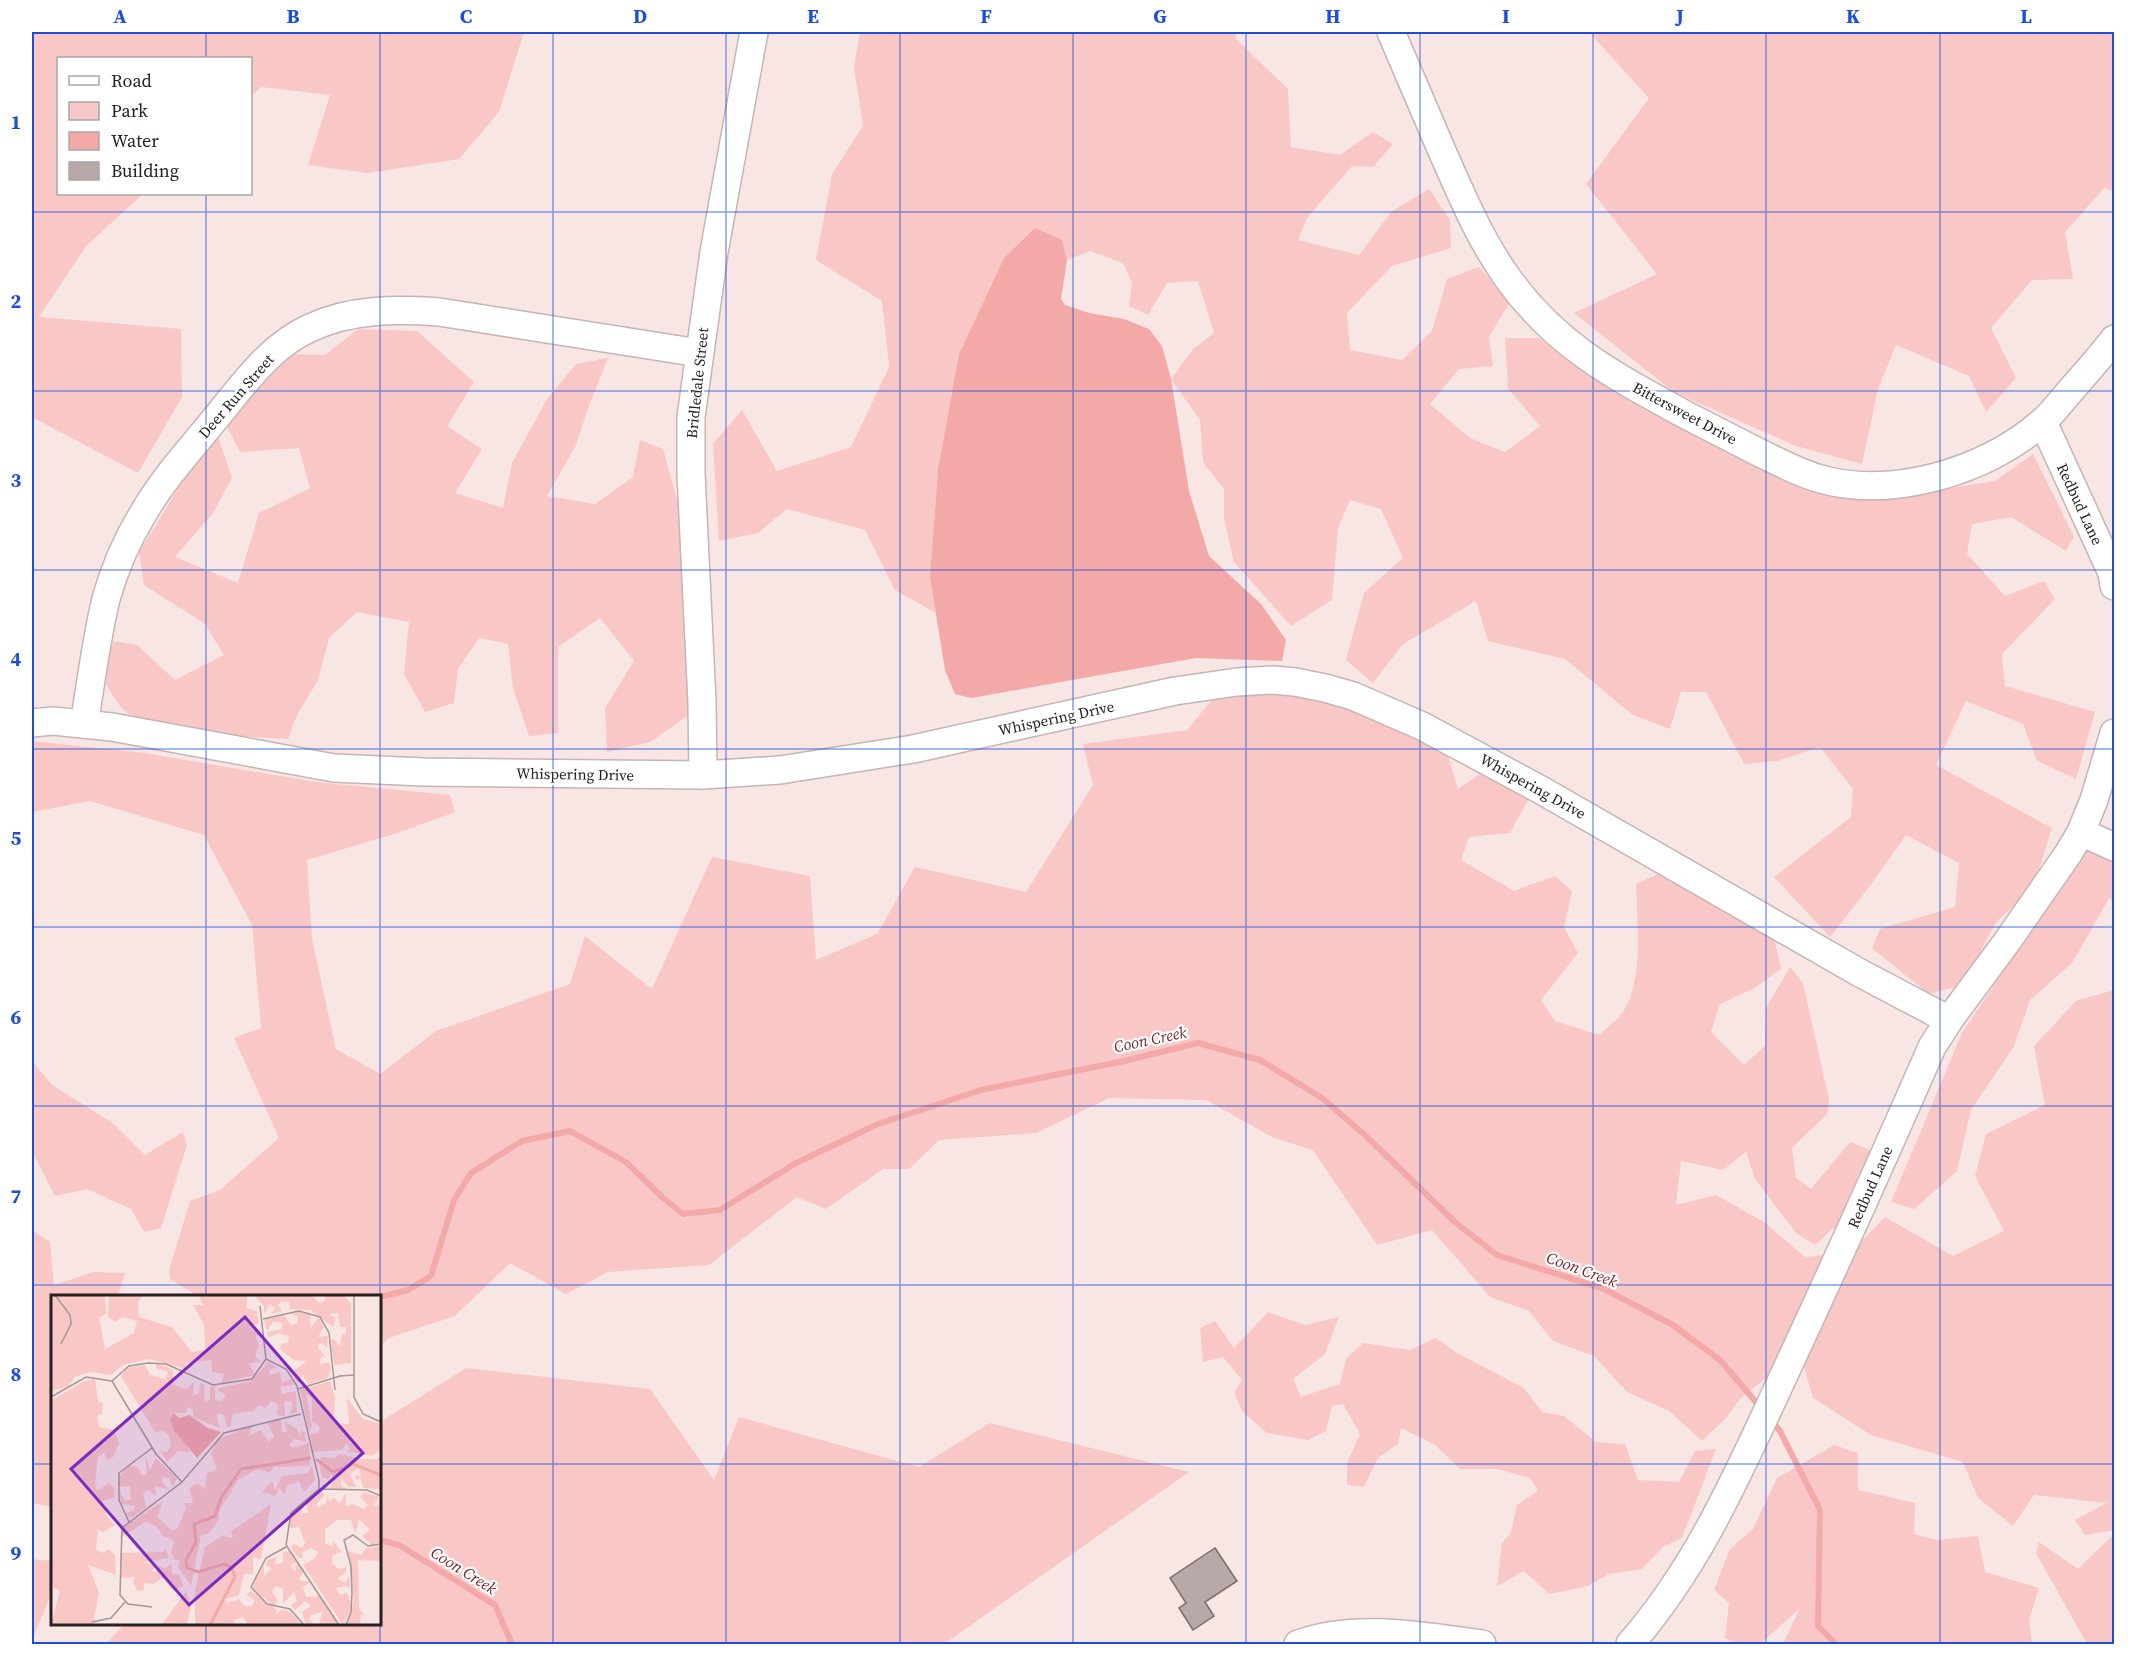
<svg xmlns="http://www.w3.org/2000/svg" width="2146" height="1676" viewBox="0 0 2146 1676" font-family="'Source Serif 4',serif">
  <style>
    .green { fill: #f9c7c5 }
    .water { fill: #f2a9a7 }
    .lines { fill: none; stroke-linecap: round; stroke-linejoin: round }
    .stream { stroke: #f2a9a7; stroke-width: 6 }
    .building { fill: #b8a8a7; stroke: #7b6c6c; stroke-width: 1.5 }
    .minor-casing { stroke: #c5b5b4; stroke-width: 30 }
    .minor { stroke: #fff; stroke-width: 27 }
    .grid { fill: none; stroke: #1d4ed8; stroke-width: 1.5; stroke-opacity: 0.55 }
    .labels { text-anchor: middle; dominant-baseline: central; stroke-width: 4.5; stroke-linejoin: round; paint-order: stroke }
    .street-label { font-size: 15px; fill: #272121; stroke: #fff }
    .water-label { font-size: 16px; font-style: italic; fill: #762327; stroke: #fff }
    .inset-river { fill: none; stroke: #f2a9a7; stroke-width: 3 }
    .inset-road { fill: none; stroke: #a49797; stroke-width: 1.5 }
    .view { fill: #7b2cbf; fill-opacity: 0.15; stroke: #7b2cbf; stroke-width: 3 }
    .inset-edge { fill: none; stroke: #272121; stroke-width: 3 }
    .neatline { fill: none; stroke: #1d4ed8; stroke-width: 2 }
    .grid-label { font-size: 20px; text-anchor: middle; font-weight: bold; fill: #1d4ed8 }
  </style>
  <rect width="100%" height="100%" fill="#f8e6e5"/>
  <g class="green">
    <polygon points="32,32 524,32 499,112 459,159 368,173 308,165 330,95 261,87 251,96 250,58 58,58 58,194 143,194 86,246 39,317 181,329 182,397 138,473 32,417"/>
    <polygon points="860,32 1236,32 1236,39 1288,89 1291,147 1340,155 1373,132 1393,144 1373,167 1352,166 1307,218 1298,240 1359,255 1391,212 1429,189 1450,220 1451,248 1392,266 1347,313 1350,350 1402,360 1432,331 1447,279 1479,267 1510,302 1489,337 1493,366 1459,369 1430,404 1470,438 1505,452 1540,426 1508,389 1505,338 1539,338 1623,397 1801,488 1889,498 1995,481 2033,454 2074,537 2066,551 2011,517 1972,524 1967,554 2005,596 2044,581 2055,599 2002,654 2005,686 2095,712 2076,779 2037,761 2023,724 1966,701 1936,765 2052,828 2033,889 1996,922 1963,985 1929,994 1872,948 1880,929 1955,907 1959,863 1906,835 1870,886 1830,937 1774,877 1851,817 1853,789 1820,747 1777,761 1744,764 1706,692 1681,692 1670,729 1633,715 1565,659 1488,641 1476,601 1403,644 1373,683 1346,660 1364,593 1403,558 1381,509 1350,500 1338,528 1332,600 1291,626 1234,562 1224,519 1224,489 1203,462 1200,420 1171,379 1193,349 1214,333 1198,281 1167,283 1148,315 1129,306 1132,283 1123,263 1090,251 1067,260 1062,240 1004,258 959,354 938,469 930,577 936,613 895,590 865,530 787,509 758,533 719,541 713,444 742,410 777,471 851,447 889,367 882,301 816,260 832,174 863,126 854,67"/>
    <polygon points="1589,32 2114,32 2114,193 2105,187 2065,232 2073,279 2032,280 1991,328 2016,378 1986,412 1969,376 1896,345 1878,389 1862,464 1796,446 1674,392 1574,313 1657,274 1586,184 1649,98"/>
    <path d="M 358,329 L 417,331 L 474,382 L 447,426 L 482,449 L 455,493 L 503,508 L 512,463 L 547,399 L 576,364 L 608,358 L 587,411 L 576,445 L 547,496 L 595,504 L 633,477 L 640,440 L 663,449 L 679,506 L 689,715 L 650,742 L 607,752 L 605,708 L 634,661 L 600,618 L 558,647 L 558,733 L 529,736 L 513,688 L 508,644 L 479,638 L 458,669 L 454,703 L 425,712 L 404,674 L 409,622 L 357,612 L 329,638 L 318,680 L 297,715 L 288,739 C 256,738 144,730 124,710 C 115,702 109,688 103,679 L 113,641 L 137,645 L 175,680 L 224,655 L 205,624 L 144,585 L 139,552 L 183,481 L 217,433 L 232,478 L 213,513 L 175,557 L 238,583 L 259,513 L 310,488 L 299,448 L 240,452 L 224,421 L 260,376 L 291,354 L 325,355 Z"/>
    <path d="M 1285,690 L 1334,701 L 1400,724 L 1448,756 L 1458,789 L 1483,772 L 1528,800 L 1510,833 L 1469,837 L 1461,860 L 1514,891 L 1555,876 L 1572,891 L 1564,927 L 1578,953 L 1541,1000 L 1555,1021 L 1599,1035 C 1606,1028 1617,1021 1623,1012 C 1644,981 1637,921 1636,884 L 1663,872 L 1773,933 L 1781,969 L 1755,988 L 1720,1004 L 1711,1032 L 1744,1065 L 1765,1046 L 1766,1008 L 1790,967 L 1803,983 L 1829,1099 L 1827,1114 L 1792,1148 L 1796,1178 L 1811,1189 L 1850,1142 L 1870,1150 L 1870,1172 L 1847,1216 L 1815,1245 L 1796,1233 L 1755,1179 L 1746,1152 L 1723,1170 L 1681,1161 L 1676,1205 L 1716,1195 L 1764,1222 L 1805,1257 L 1824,1255 L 1826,1270 L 1782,1369 L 1762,1381 L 1740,1399 L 1727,1417 L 1702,1441 L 1669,1411 L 1627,1392 L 1594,1356 L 1553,1341 L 1529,1311 L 1490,1297 L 1432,1230 L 1377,1245 L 1313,1150 L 1274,1138 L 1206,1100 L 1109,1098 L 1036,1133 L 939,1140 L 909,1169 L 883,1169 L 826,1209 L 797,1197 L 709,1265 L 608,1272 L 566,1294 L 510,1263 L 455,1316 L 389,1338 L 380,1346 L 380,1296 L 198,1296 L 170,1279 L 169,1270 L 190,1201 L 220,1190 L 279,1138 L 234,1038 L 261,1028 L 252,925 L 204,835 L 90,801 L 32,812 L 32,741 L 144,753 L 316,782 L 450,795 L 455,812 L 397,833 L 307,860 L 312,939 L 336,1049 L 380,1074 L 436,1031 L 570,984 L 585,936 L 652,989 L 712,857 L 810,876 L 816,960 L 877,934 L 915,867 L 1026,892 L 1093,785 L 1083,744 L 1187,730 L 1216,695 Z"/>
    <polygon points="2086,848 2114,861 2114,901 2109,898 2073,962 2030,1000 2014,1046 1971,1110 1957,1171 1914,1209 1891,1202 1962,1033"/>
    <polygon points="2114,990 2114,1530 2085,1535 2075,1520 2107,1503 2034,1495 2013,1526 1978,1498 1963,1462 1871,1435 1813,1398 1803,1363 1852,1251 1885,1217 1953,1256 2004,1231 1975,1176 1986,1134 2045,1105 2034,1046 2076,1001"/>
    <polygon points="32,1061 52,1085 114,1124 145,1155 183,1132 187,1145 161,1228 144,1232 131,1209 87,1189 55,1196 32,1151"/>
    <polygon points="32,1230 50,1242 54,1285 94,1272 125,1273 118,1296 52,1296 52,1507 32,1503"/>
    <polygon points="1268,1312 1305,1325 1339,1317 1325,1354 1293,1379 1301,1397 1340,1384 1346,1359 1363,1343 1410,1350 1436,1338 1457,1353 1524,1388 1542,1412 1564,1416 1596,1442 1625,1444 1638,1480 1679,1482 1695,1451 1716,1449 1682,1538 1663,1547 1642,1569 1609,1574 1588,1586 1549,1594 1524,1571 1497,1586 1502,1543 1511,1533 1517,1505 1538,1491 1530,1478 1498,1469 1460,1469 1435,1445 1401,1428 1398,1444 1378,1458 1364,1487 1347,1485 1347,1463 1360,1434 1343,1404 1332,1406 1326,1431 1308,1440 1267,1433 1242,1411 1234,1392 1242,1380 1223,1357 1203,1362 1200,1328 1215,1321 1234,1348"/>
    <polygon points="466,1368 650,1389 714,1480 739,1417 919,1467 990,1423 1189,1472 944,1644 106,1644 124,1624 380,1624 380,1422"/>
    <polygon points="1834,1445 1858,1453 1858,1490 1915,1503 1914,1534 1937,1540 1978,1536 1985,1572 2039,1588 2029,1620 2032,1644 1783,1644 1800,1608 1760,1644 1738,1644 1725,1638 1729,1603 1714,1590 1730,1549 1753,1529 1777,1478"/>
    <polygon points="2114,1534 2114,1644 2087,1644 2036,1553 2039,1542 2078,1569"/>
    <polygon points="32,1559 52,1561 52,1592 32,1640"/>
  </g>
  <polygon class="water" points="1035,228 1062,240 1067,260 1061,299 1065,305 1089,313 1124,319 1149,329 1162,346 1171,379 1189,491 1209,556 1261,604 1286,640 1282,661 1196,658 971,698 955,694 945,670 930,577 938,469 959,354 1004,258"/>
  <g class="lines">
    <g class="stream">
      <polyline points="380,1297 408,1290 431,1276 454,1200 471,1173 522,1141 570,1131 626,1162 662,1197 683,1214 720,1210 796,1163 878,1124 981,1090 1124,1061 1198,1043 1260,1060 1322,1098 1366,1136 1456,1223 1497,1255 1604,1289 1673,1325 1720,1360 1761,1408"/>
      <polyline points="1771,1420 1780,1431 1820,1510 1818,1626 1836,1644"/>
      <polyline points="380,1540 399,1545 495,1605 512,1644"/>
    </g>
  </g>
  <polygon class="building" points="1215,1548 1237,1581 1205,1602 1214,1616 1193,1630 1179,1608 1186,1603 1170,1578"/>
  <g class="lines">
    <defs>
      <g id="minor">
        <path d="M 1391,32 C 1408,71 1425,111 1442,151 C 1462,196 1480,240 1509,280 C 1557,346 1613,375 1682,413 C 1707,426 1733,439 1758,452 C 1777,461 1797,472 1817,478 C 1890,500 1986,472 2042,422 C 2051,415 2058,405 2066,396 C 2082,377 2099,359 2114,339"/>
        <polyline points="2043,422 2112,573 2114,586"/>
        <polyline points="32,723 53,721 112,727 334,768 424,772 703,775 780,770 913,749 1175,691 1237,682 1273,680 1295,682 1325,688 1353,696 1422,726 1541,790 1860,973 1949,1020"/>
        <path d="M 84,724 C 91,683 96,640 106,599 C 114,570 128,538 144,512 C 162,481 187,453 210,425 C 239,391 267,347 310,328 C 350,309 395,309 439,312 L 699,353"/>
        <polyline points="703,775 702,702 691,474 691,417 714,252 754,32"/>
        <polyline points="2081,832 2114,847"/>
        <path d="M 1298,1644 C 1356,1623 1422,1636 1482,1644"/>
        <path d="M 1630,1644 C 1693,1572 1731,1489 1771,1403 C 1826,1285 1880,1166 1932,1047 L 1949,1020 L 2006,943 L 2068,854 L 2081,832 L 2094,800 L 2114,733"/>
      </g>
    </defs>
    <use href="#minor" class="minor-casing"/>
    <use href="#minor" class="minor"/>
  </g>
  <path class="grid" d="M 206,32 L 206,58M 380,32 L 380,1644M 553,32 L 553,1644M 726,32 L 726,1644M 900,32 L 900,1644M 1073,32 L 1073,1644M 1246,32 L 1246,1644M 1420,32 L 1420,1644M 1593,32 L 1593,1644M 1766,32 L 1766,1644M 1940,32 L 1940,1644M 206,194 L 206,1296M 32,212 L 2114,212M 32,391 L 2114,391M 32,570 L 2114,570M 32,749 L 2114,749M 32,927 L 2114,927M 32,1106 L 2114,1106M 32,1285 L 2114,1285M 32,1464 L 52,1464M 380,1464 L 2114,1464M 206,1624 L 206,1644"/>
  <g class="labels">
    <g class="street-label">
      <text transform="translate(697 383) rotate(-84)">Bridledale Street</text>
      <text transform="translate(236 396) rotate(-49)">Deer Run Street</text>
      <text transform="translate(1685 413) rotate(28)">Bittersweet Drive</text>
      <text transform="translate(2080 504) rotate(65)">Redbud Lane</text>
      <text transform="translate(1056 718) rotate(-12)">Whispering Drive</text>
      <text transform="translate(575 774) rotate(1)">Whispering Drive</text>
      <text transform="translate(1533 786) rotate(29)">Whispering Drive</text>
      <text transform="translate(1870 1187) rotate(-66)">Redbud Lane</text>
    </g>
    <g class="water-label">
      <text transform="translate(1150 1039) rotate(-12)">Coon Creek</text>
      <text transform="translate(1582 1269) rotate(20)">Coon Creek</text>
      <text transform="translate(464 1570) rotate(32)">Coon Creek</text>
    </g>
  </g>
  <g transform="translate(51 1295)">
    <rect width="330" height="330" fill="#f8e6e5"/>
    <path d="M 0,0 L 54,0 L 55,19 L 48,22 L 54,54 L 83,38 L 86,26 L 71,22 L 64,27 L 57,22 L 58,0 L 93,0 L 87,6 L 88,22 L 121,32 L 141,57 L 154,55 L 153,30 L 142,10 L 152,10 L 148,0 L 197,0 L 195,13 L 206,16 L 208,28 L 201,31 L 202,35 L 211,39 L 204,41 L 208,50 L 204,60 L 210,67 L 198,68 L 204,80 L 170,88 L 173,79 L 161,77 L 160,65 L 135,68 L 134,74 L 98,64 L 72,70 L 60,80 L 39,77 L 24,82 L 16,92 L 0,96 ZM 203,0 L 261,0 L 268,8 L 274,6 L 273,0 L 292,0 L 300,8 L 300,68 L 283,70 L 280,46 L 282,43 L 289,51 L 291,39 L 295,38 L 295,32 L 289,32 L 287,18 L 278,19 L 285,23 L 282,32 L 260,15 L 239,14 L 238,7 L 230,6 L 227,10 L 231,16 L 220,19 L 224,13 L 219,9 L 213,19 L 213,11 ZM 246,17 L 259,18 L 259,33 L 268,22 L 273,32 L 267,42 L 277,41 L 276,53 L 271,48 L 266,51 L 275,63 L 270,61 L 269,69 L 278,67 L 280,73 L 277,83 L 257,89 L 252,80 L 247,88 L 241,77 L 256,66 L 243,65 L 229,54 L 230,49 L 237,48 L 238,41 L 227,38 L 217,43 L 216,37 L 231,34 L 231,28 L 222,27 L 216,36 L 213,25 L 233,20 L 240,30 L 246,28 L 247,21 L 241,20 ZM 217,67 L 226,73 L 219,74 L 218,80 L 229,77 L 231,88 L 240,84 L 243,90 L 229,92 L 231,99 L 245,96 L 246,118 L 239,119 L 242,109 L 239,106 L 233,107 L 234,121 L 226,120 L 227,109 L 220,106 L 215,113 L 207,110 L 203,116 L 182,119 L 179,132 L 176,132 L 173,120 L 168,118 L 165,119 L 169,133 L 142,122 L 142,115 L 137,112 L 135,118 L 123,118 L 139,157 L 127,156 L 116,167 L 109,155 L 116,157 L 120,150 L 118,141 L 113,136 L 104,137 L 70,81 L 76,73 L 94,70 L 99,80 L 114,84 L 117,77 L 105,73 L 105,69 L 113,71 L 122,75 L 123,90 L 135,94 L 143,87 L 142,101 L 148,98 L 149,88 L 153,89 L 154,107 L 159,104 L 159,91 L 164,92 L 164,105 L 170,106 L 175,100 L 166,95 L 169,93 L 200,86 ZM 44,84 L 47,106 L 52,108 L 51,119 L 46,121 L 48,132 L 63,135 L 68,148 L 62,162 L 56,165 L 53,158 L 47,162 L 44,188 L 46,196 L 58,188 L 63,193 L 64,202 L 52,206 L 56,222 L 64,230 L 52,237 L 47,234 L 45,255 L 53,258 L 57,254 L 64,259 L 65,280 L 37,270 L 48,297 L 42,330 L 0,330 L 9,296 L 0,291 L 0,106 L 33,86 ZM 279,86 L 284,102 L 283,128 L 298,129 L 296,103 L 312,124 L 330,129 L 330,154 L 321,161 L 295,156 L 299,154 L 296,148 L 291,155 L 262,157 L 259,139 L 267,138 L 269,132 L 261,126 L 261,104 L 255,98 L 261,131 L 258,138 L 249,95 ZM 230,124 L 231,137 L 236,137 L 233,126 L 246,134 L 249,142 L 250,136 L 254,137 L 255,147 L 243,144 L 238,150 L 241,153 L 258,148 L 259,171 L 223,172 L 219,178 L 207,174 L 187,185 L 169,215 L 167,226 L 157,239 L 150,240 L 140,291 L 127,272 L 129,265 L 124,265 L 120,258 L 123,246 L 112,241 L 105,231 L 95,227 L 69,243 L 72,233 L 112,206 L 106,222 L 121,235 L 126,234 L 135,213 L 133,208 L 142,208 L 138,193 L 147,188 L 154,194 L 155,179 L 166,174 L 160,158 L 167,144 L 200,131 L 199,140 L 210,135 L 218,147 L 223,141 L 216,127 ZM 289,159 L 310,164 L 326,164 L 330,159 L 330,194 L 312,193 L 310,183 L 305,185 L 304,180 L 310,181 L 308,173 L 299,179 L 305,192 L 298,192 L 290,183 L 290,191 L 296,194 L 278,195 L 283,185 L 280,179 L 278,184 L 271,182 L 268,168 L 270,162 L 283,163 ZM 94,160 L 99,175 L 105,163 L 126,183 L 122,192 L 118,183 L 112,182 L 111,187 L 117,194 L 104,191 L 105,201 L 97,195 L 92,198 L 95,213 L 80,223 L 74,218 L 82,216 L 84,211 L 70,209 L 68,194 L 74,206 L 80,204 L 79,191 L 68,192 L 68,182 L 77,171 L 85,171 L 92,181 L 96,179 ZM 261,170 L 264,185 L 253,197 L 248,186 L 235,191 L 234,199 L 228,193 L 224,201 L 211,197 L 221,186 L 224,195 L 231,181 L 257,178 ZM 270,196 L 274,200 L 266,208 L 267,213 L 275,208 L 277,200 L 278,207 L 283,203 L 289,208 L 295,198 L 295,211 L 302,209 L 313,214 L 317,210 L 309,202 L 313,197 L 328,202 L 321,212 L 330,209 L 330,246 L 322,251 L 311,241 L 319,235 L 308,224 L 304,239 L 300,225 L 286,225 L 274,234 L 274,248 L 282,252 L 282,246 L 291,257 L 282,260 L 281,268 L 287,274 L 295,272 L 295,277 L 286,284 L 295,288 L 297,281 L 299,287 L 298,295 L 296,291 L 285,293 L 289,300 L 296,298 L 299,306 L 300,315 L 292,330 L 252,270 L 263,264 L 267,257 L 260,253 L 251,258 L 252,263 L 248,263 L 239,252 L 243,249 L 251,253 L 254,248 L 248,232 L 238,233 L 240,220 L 254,207 L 250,218 L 257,218 L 255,205 L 265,203 ZM 220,209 L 210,264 L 202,262 L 202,279 L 193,279 L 188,300 L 174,304 L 176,308 L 188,304 L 193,311 L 201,311 L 204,305 L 195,300 L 200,296 L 226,315 L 224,321 L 230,315 L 238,316 L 250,329 L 197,330 L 192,322 L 184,325 L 183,330 L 144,330 L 144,296 L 154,252 L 171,241 L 182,243 L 180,236 ZM 330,251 L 330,266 L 307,265 L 308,314 L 315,321 L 310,319 L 309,330 L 296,330 L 303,306 L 297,256 L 310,260 L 315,253 ZM 114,253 L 118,263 L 91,267 L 106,271 L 101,275 L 104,278 L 108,271 L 115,274 L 120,268 L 121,278 L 129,281 L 132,291 L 122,296 L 112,283 L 102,289 L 93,288 L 93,295 L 87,296 L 82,288 L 84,282 L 70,283 L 69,258 L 113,257 ZM 238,256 L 247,269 L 241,268 L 240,272 L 245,277 L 244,270 L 248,269 L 252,276 L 248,285 L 259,287 L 252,292 L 255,302 L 270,301 L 287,330 L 268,330 L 271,317 L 260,320 L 258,324 L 263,330 L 255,330 L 251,317 L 260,311 L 254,306 L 244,315 L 240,310 L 246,306 L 243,297 L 232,309 L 232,294 L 225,291 L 221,296 L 227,305 L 223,311 L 203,295 L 202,289 L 213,270 L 213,281 L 221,274 L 214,269 L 217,265 L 225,262 L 224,269 L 232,268 L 232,258 ZM 135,296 L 140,311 L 136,330 L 111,330 Z" fill="#f9c7c5"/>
    <path d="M 123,118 L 128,123 L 138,120 L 157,133 L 170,137 L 146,163 L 123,135 L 119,124 Z" fill="#f2a9a7"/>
    <path class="inset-river" d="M 265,164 L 282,177 L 302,169 L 330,180M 159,330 L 184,282 L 180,272 L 173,269 L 147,277 L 136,273 L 135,265 L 145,247 L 143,229 L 164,221 L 170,203 L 190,174 L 260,163"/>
    <path class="inset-road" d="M 4,0 L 19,20 L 20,29 L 10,49M 303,0 L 303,102 L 312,119 L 330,127M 212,24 L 248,16 L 269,22 L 278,38 L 284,95M 215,64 L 235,74 L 246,91 L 268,185 L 268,194 L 240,218 L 235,250 L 288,330M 61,86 L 78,71 L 97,68 L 115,69 L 162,90 L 201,84 L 215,64 L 209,11M 61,86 L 105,159 L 131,187M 247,94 L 289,81 L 303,80M 0,102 L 35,82 L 61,86M 268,194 L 316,195 L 330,201M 78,227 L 68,205 L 68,178 L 101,153M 235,252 L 215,263 L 200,292 L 216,309 L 239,314 L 253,330M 101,312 L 77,309 L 69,300 L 71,233 L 131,187 L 173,138 L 250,119M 41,327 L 60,323 L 74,307M 295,330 L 300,317 L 301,299 L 300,271 L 293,245 L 302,240 L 317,251 L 330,249"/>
    <path class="view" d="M 194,22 L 312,158 L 138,310 L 20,174 Z"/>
    <rect width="330" height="330" class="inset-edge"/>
  </g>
  <rect width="2146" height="1676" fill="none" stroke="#ffffff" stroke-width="66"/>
  <rect x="57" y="57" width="195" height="138" fill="#ffffff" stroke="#a9a6a6" stroke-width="1.5"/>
  <rect x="69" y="76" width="30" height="9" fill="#ffffff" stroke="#a9a6a6" stroke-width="1.5"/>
  <text x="111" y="87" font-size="18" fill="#272121">Road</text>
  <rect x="69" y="102" width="30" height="18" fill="#f9c7c5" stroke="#a9a6a6" stroke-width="1.5"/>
  <text x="111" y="117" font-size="18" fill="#272121">Park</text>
  <rect x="69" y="132" width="30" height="18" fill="#f2a9a7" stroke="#a9a6a6" stroke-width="1.5"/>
  <text x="111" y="147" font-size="18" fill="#272121">Water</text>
  <rect x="69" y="162" width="30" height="18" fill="#b8a8a7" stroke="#a9a6a6" stroke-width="1.5"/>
  <text x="111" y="177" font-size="18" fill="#272121">Building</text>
  <rect x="33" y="33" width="2080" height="1610" class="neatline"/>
  <g class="grid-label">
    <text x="120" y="23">A</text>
    <text x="293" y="23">B</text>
    <text x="466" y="23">C</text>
    <text x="640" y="23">D</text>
    <text x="813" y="23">E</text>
    <text x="986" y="23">F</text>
    <text x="1160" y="23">G</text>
    <text x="1333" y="23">H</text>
    <text x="1506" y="23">I</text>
    <text x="1680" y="23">J</text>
    <text x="1853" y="23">K</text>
    <text x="2026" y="23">L</text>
    <text x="16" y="129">1</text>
    <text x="16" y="308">2</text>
    <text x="16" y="487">3</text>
    <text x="16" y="666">4</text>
    <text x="16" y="845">5</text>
    <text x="16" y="1024">6</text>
    <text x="16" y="1203">7</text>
    <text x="16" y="1381">8</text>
    <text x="16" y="1560">9</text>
  </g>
</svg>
